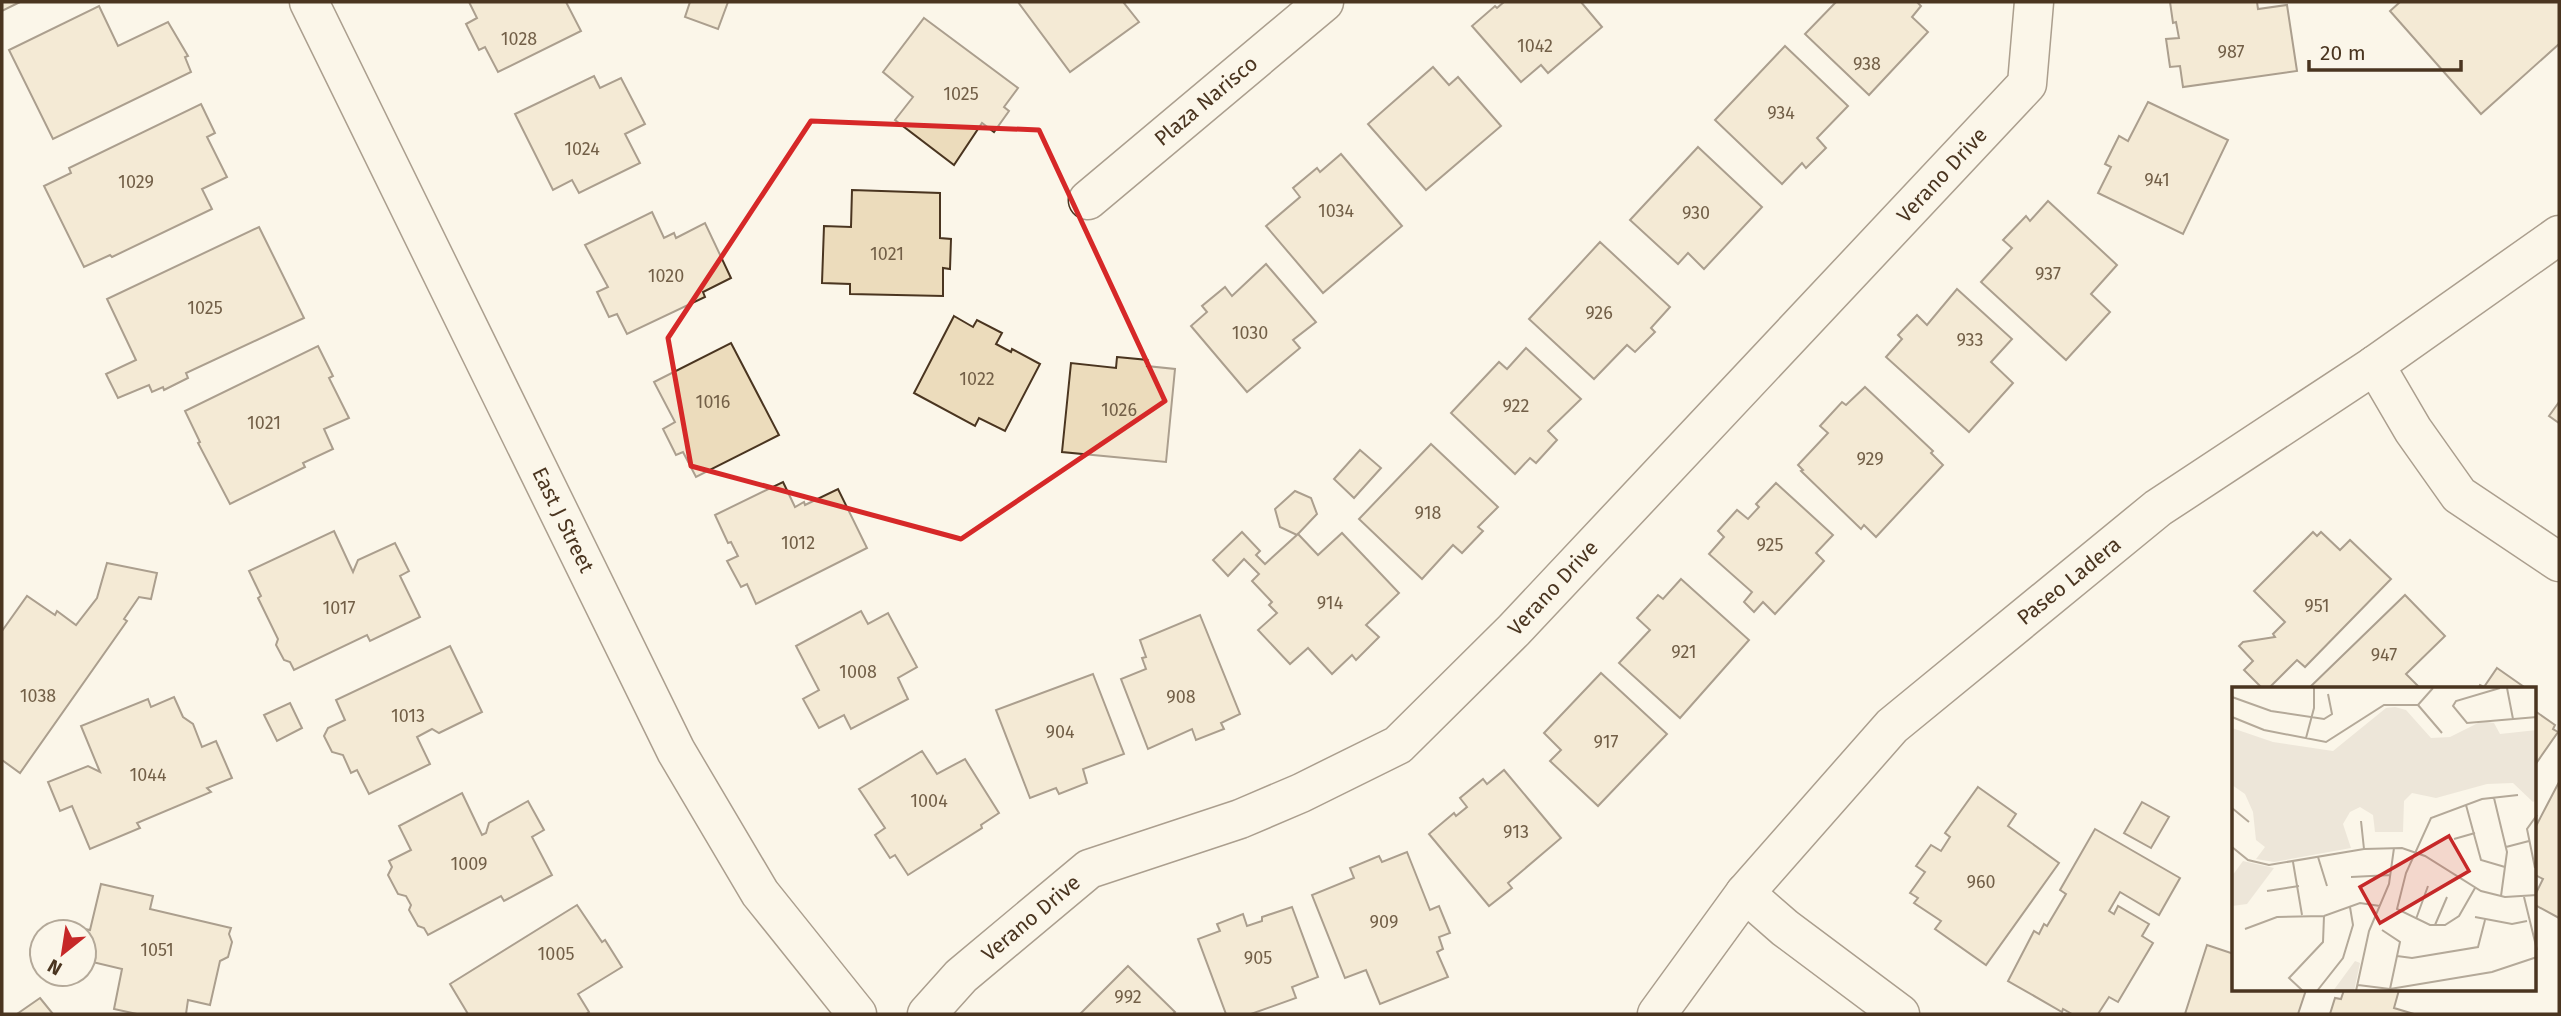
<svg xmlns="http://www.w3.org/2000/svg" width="2561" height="1016" viewBox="0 0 2561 1016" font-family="'Fira Sans',sans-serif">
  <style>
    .building { fill: #ecdcbc; stroke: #4a3520; stroke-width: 2 }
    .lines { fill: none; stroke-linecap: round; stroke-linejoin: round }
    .minor-casing { stroke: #4a3520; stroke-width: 41 }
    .tertiary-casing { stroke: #4a3520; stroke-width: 41 }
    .minor { stroke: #fbf6e9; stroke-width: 38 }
    .tertiary { stroke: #fbf6e9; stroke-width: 38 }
    .marked { fill: none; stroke: #d62828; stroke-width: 5; stroke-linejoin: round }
    .labels { text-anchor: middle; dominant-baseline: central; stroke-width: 5; stroke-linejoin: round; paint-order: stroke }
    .number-label { font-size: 18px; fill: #725f47 }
    .street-label { font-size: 21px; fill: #4a3520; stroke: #fbf6e9 }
    .inset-road { fill: none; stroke: #b4a999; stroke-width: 2 }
    .view { fill: #c62828; fill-opacity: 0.15; stroke: #c62828; stroke-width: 3.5 }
    .inset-edge { fill: none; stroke: #4a3520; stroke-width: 3.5 }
  </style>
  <rect width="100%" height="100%" fill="#fbf6e9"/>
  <g class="building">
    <polygon points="2,2 20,2 2,11"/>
    <polygon points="469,2 566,2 581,31 498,72 485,47 479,50 466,24 477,18"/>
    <polygon points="690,2 728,2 718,29 685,17"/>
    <polygon points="1018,2 1126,2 1124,3 1139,22 1070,72"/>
    <polygon points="1504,2 1581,2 1602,27 1548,73 1541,65 1521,82 1472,26 1495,6 1497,8"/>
    <polygon points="1836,2 1917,2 1921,6 1912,17 1928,32 1869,95 1805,34"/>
    <polygon points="2170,2 2257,2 2258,9 2287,5 2297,71 2183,87 2180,66 2170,67 2166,39 2179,38 2176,22 2173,23"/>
    <polygon points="2400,2 2559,2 2559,44 2481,114 2390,11"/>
    <polygon points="99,6 118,46 168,22 188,56 185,57 191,72 53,139 9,50"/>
    <polygon points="924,18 1018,88 1004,107 1009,111 994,132 982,123 954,165 895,120 913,97 883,72"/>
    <polygon points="1785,46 1848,106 1817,138 1826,148 1806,168 1802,163 1782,184 1715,120"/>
    <polygon points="1433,67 1449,85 1458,77 1501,126 1426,190 1368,124"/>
    <polygon points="594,76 600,88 621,78 645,124 625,134 640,163 579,193 572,180 553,190 515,114"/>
    <polygon points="2148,102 2228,140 2183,234 2098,193 2111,167 2105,164 2119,136 2128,141"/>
    <polygon points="201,104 215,133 207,137 227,177 202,189 212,209 112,257 110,255 84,267 44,186 71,173 69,168"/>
    <polygon points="1698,147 1762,207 1704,269 1688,253 1678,264 1630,220"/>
    <polygon points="1341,154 1402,226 1323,293 1266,226 1300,197 1293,188 1317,168 1320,172"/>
    <polygon points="852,190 940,193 940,238 951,239 950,269 943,268 943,296 850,294 850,284 822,283 824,226 851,227"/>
    <polygon points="2048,201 2117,265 2091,294 2110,312 2066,360 1981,282 2012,248 2003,240 2026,216 2030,221"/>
    <polygon points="652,212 664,238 674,233 676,238 705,223 731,278 703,292 705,297 627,334 617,314 609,317 597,292 608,287 585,245"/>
    <polygon points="259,227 304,318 186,373 188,378 164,390 163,387 152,392 149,385 118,398 106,374 136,360 107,299"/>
    <polygon points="1600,242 1670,307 1651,328 1655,332 1635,352 1627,345 1594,379 1529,319"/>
    <polygon points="1266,264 1316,322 1293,340 1300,348 1247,392 1191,326 1207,312 1202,306 1225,287 1232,296"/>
    <polygon points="1957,289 2012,339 1991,362 2013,383 1969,432 1886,357 1902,339 1898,335 1917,315 1927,325"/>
    <polygon points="954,316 973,327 977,320 1002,333 996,344 1011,352 1012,349 1040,364 1005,431 979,418 975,426 914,393"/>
    <polygon points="731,343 779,435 696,477 683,452 676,455 663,429 675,422 654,382"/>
    <polygon points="318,346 333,376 329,378 349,418 324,429 333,449 303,463 305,467 230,504 198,443 200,442 185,411"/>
    <polygon points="1526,348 1581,399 1548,431 1557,440 1536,463 1530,458 1515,474 1451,413 1499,362 1507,369"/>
    <polygon points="1117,357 1148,360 1147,366 1175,369 1166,462 1062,452 1071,363 1116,368"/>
    <polygon points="1865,387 1933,451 1931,453 1943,465 1876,537 1864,525 1861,529 1801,471 1803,470 1798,465 1828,433 1820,426 1842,402 1846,405"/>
    <polygon points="2559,402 2559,423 2549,416"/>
    <polygon points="1431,444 1498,507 1478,527 1483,531 1462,553 1453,545 1422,579 1359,519"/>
    <polygon points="1360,450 1381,468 1354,498 1334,479"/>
    <polygon points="783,482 795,507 804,502 805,505 838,489 867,548 756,604 747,584 741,587 727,561 738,556 731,542 728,543 715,515"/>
    <polygon points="1776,483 1833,535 1816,553 1824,561 1775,614 1763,602 1754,612 1744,602 1752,592 1709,554 1724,537 1718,531 1737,510 1748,519 1759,507 1756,504"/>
    <polygon points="1295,491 1311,498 1317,514 1297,535 1280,527 1275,509"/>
    <polygon points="334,531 353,572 358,560 395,543 409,571 400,576 420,617 370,641 367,635 294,670 290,662 284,660 276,645 278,639 258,598 261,596 249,571"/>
    <polygon points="1242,532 1260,551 1256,555 1265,564 1298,534 1318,555 1342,533 1399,593 1366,625 1379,637 1356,660 1352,655 1332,674 1308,648 1290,664 1258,630 1277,613 1269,605 1272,602 1252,581 1259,574 1244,559 1228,576 1213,560"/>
    <polygon points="2313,532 2317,536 2321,532 2340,550 2350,540 2391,579 2305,667 2297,660 2268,689 2263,689 2244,670 2253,661 2239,646 2243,642 2275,637 2273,634 2285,622 2254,591"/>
    <polygon points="107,563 157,573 151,599 139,597 124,619 127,621 20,773 2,760 2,631 27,596 55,615 57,611 76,625 97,598"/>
    <polygon points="1681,579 1749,640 1680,718 1619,663 1650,630 1637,618 1658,595 1663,599"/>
    <polygon points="2405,595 2445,636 2406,674 2419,687 2417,689 2308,689"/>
    <polygon points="861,611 868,624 888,613 917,667 898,678 908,699 851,729 844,715 819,728 803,699 819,690 796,646"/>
    <polygon points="1200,615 1240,714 1221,723 1224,729 1196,740 1192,729 1148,749 1121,679 1146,669 1142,658 1146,657 1140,640"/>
    <polygon points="450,646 482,712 439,733 432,729 417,737 430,764 369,794 357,770 351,773 343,755 332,752 324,736 328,728 345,720 336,700"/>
    <polygon points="2497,668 2527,689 2478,689 2480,685 2484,687"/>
    <polygon points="1601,673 1667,734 1598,806 1550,761 1561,750 1544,733"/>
    <polygon points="1093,674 1124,754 1083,769 1087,783 1059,794 1056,788 1030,798 996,710"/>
    <polygon points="174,697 183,717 193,724 202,747 216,741 232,778 207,788 211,792 137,823 140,828 90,849 72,806 60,811 48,782 88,766 100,772 81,726 148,699 151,707"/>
    <polygon points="290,703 302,728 277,741 264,715"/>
    <polygon points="2535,711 2555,725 2553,729 2558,732 2535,765"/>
    <polygon points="922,751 937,774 965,759 999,813 981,825 982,828 908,875 895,855 890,858 875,835 885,828 859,789"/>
    <polygon points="1504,770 1561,838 1508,883 1512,888 1489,906 1429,834 1454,813 1456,816 1467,807 1460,798 1483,779 1487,784"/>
    <polygon points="2558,784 2559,785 2559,918 2535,905 2535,895 2543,879 2535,875 2535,828"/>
    <polygon points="1978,787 2016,814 2008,826 2059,863 1986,965 1935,929 1941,921 1914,903 1918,898 1910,893 1925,872 1916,866 1931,845 1941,851 1950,837 1945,833"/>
    <polygon points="462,793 482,835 486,833 489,823 528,801 544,830 532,837 552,875 504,901 501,896 428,935 424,928 418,926 409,910 411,905 406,896 398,894 388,875 392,867 389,861 411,850 399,826"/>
    <polygon points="2142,802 2169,817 2151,848 2124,833"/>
    <polygon points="2095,829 2180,878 2159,915 2120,892 2109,911 2114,914 2118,906 2149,924 2142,936 2153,943 2118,1002 2109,997 2098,1014 2072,1014 2063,1009 2062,1012 2008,981 2034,931 2039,934 2044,924 2047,926 2066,894 2060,890"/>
    <polygon points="1407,852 1430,910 1439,906 1450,933 1439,937 1443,949 1437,952 1448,977 1380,1004 1366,970 1345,978 1312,895 1354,878 1350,868 1379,856 1382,862"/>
    <polygon points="101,884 153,896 150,909 231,928 229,934 232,942 228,957 220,961 210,1005 188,1000 186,1014 137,1014 114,1009 122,969 84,960 84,932 78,932 79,928 90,930"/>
    <polygon points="577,905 602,942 605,940 622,967 578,994 589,1012 586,1014 468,1014 450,984"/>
    <polygon points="1292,907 1318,977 1292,987 1296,998 1251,1014 1226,1014 1198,939 1220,931 1217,924 1243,914 1247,926 1262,921 1262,917"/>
    <polygon points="2207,945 2234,954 2234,990 2306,990 2298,1014 2185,1014"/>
    <polygon points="1128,966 1175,1012 1173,1014 1080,1014"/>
    <polygon points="2344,990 2399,990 2394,1008 2414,1014 2330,1014 2335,998 2341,999"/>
    <polygon points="40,998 53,1014 17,1014"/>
  </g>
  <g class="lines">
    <defs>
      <g id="minor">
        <polyline points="1088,200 1324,2"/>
        <polyline points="2375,365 2413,430 2459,495 2559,562"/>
        <polyline points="1745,893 1785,928 1900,1014"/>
        <polyline points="927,1014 961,976 1089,869 1240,819 1301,793 1398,745 1514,630 2027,84 2034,2"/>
      </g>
      <g id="tertiary">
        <polyline points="309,2 676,751 760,893 857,1014"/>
        <polyline points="1657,1014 1745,893 1892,726 2158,508 2375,365 2559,235"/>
      </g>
    </defs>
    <use href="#minor" class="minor-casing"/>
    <use href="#tertiary" class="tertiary-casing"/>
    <use href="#minor" class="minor"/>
    <use href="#tertiary" class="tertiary"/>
  </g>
  <path d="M0 0H2561V1016H0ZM 811,121 L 1039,130 L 1165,401 L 961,539 L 691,466 L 668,338 Z" fill="#fbf6e9" fill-opacity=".55" fill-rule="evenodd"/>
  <path class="marked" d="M 811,121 L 1039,130 L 1165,401 L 961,539 L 691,466 L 668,338 Z"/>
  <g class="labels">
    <g class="number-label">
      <text x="519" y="39">1028</text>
      <text x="1535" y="46">1042</text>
      <text x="2231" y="52">987</text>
      <text x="1867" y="64">938</text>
      <text x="961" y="94">1025</text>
      <text x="1781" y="113">934</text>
      <text x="582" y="149">1024</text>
      <text x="2157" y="180">941</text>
      <text x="136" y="182">1029</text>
      <text x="1336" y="211">1034</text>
      <text x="1696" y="213">930</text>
      <text x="887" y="254">1021</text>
      <text x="2048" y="274">937</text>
      <text x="666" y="276">1020</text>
      <text x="205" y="308">1025</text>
      <text x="1599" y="313">926</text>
      <text x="1250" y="333">1030</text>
      <text x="1970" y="340">933</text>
      <text x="977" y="379">1022</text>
      <text x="713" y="402">1016</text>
      <text x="1516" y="406">922</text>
      <text x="1119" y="410">1026</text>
      <text x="264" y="423">1021</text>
      <text x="1870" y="459">929</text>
      <text x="1428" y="513">918</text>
      <text x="798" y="543">1012</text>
      <text x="1770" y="545">925</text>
      <text x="1330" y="603">914</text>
      <text x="2317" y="606">951</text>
      <text x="339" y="608">1017</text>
      <text x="1684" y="652">921</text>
      <text x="2384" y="655">947</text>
      <text x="858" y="672">1008</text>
      <text x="38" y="696">1038</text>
      <text x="1181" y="697">908</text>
      <text x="408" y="716">1013</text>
      <text x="1060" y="732">904</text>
      <text x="1606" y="742">917</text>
      <text x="148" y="775">1044</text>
      <text x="929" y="801">1004</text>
      <text x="1516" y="832">913</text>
      <text x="469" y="864">1009</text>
      <text x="1981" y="882">960</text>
      <text x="1384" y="922">909</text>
      <text x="157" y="950">1051</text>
      <text x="556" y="954">1005</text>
      <text x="1258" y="958">905</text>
      <text x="1128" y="997">992</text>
    </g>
    <g class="street-label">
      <text transform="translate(1206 101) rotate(-40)">Plaza Narisco</text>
      <text transform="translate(1942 175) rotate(-47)">Verano Drive</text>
      <text transform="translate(563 520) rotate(64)">East J Street</text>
      <text transform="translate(2069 581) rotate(-39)">Paseo Ladera</text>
      <text transform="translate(1553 588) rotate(-47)">Verano Drive</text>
      <text transform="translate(1031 918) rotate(-40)">Verano Drive</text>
    </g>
  </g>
  <g transform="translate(2232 687)">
    <rect width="304" height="304" fill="#fbf6e9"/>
    <path d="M 163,20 L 174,23 L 199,51 L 218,50 L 250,34 L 262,36 L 268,47 L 305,43 L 304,113 L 301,115 L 281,96 L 255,97 L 204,111 L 180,106 L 172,114 L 171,145 L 143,145 L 141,128 L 128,120 L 118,125 L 111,137 L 119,161 L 42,175 L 24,172 L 33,160 L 24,153 L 21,125 L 13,107 L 0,98 L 0,41 L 41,55 L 101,64 L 154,21 ZM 11,174 L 42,181 L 15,217 L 0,219 L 0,189 ZM 123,274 L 128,276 L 122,304 L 101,304 Z" fill="#ede6d9"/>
    <path class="inset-road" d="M 268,1 L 224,14 L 221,19 L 235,36 L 305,30M 275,1 L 281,32M 0,10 L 39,24 L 92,32 L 100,27 L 96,7M 186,18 L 210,46M 0,30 L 32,43 L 94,55 L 152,18 L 186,18 L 201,1M 74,51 L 82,21 L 82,1M 262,111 L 275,165 L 269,209M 234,118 L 249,173 L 273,180M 0,121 L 17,135M 129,134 L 132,162M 222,152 L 243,146M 0,160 L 16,173 L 37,178 L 132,162 L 170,161 L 193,169 L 249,204 L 273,210 L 305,208M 274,160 L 297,154M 86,170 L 95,199M 61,175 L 70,228M 303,181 L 295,142 L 305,128M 119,190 L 159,188M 243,201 L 227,229 L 213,238 L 198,238 L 165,222 L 174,186 L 199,131 L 250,112 L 286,108M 35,204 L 67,199M 292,210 L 305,263M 243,230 L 280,237 L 295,234M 184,232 L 196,199M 203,238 L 215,210M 13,242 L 45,230 L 92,229 L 128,216 L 148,219M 150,243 L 168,255 L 158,302M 165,269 L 180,271 L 246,260 L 253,233M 126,298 L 158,302 L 260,285 L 305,270M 71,304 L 57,291 L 91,255 L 92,229M 85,304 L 111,271 L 121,238 L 118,220M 124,304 L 137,244 L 157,197 L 162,161"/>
    <path class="view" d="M 217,149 L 237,184 L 148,236 L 128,200 Z"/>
    <rect width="304" height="304" class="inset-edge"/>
  </g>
  <rect width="2561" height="1016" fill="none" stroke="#4a3520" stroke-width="7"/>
  <g transform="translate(63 953) rotate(210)"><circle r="33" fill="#fbf6e9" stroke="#b4a999" stroke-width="2"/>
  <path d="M0-5L12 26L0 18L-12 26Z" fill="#c62828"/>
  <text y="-10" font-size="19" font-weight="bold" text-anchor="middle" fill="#4a3520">N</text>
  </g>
  <path d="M2309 60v10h152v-10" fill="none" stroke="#4a3520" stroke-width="3.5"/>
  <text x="2320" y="60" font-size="21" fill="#4a3520" stroke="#fbf6e9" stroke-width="5" paint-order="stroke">20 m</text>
</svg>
